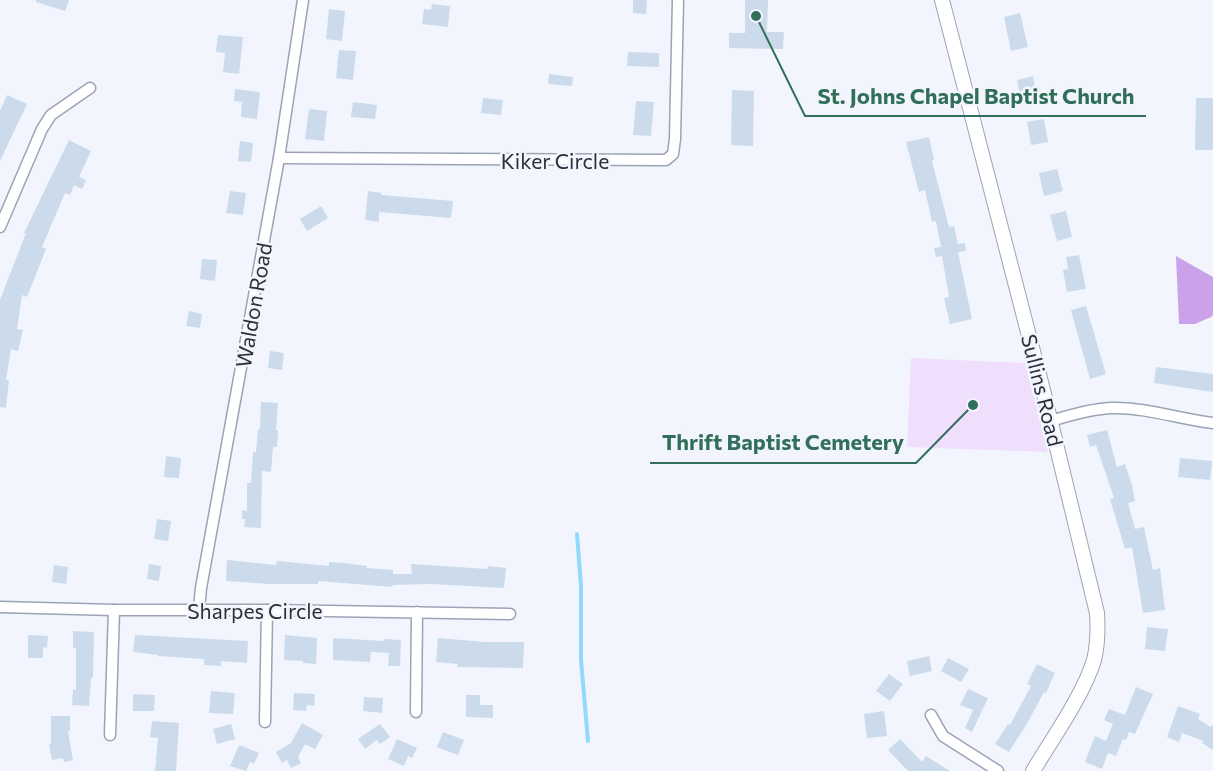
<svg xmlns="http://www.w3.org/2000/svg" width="1213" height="771" viewBox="0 0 1213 771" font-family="Commissioner,sans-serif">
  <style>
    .green { fill: #efdffc }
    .forest { fill: #cba2ea }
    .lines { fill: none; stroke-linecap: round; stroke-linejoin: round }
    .stream { stroke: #92dafd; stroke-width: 4 }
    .building { fill: #cbdbeb }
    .minor-casing { stroke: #9ca3b6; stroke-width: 13 }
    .tertiary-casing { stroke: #9ca3b6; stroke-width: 16 }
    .minor { stroke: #fff; stroke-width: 10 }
    .tertiary { stroke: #fff; stroke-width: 14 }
    .labels { text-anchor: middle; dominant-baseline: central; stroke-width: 5; stroke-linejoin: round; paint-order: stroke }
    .street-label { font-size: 21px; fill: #2c2f37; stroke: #f2f5fd }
    .leader { fill: none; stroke: #316f5b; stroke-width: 2 }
    .callout-dot { fill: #316f5b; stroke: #f2f5fd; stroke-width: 2 }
    .callout-label { font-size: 22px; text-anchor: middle; font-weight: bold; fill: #316f5b; stroke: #f2f5fd; stroke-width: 5; stroke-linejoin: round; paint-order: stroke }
  </style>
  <rect width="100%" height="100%" fill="#f2f5fd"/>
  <polygon class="green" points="911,358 1025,363 1048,452 907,447"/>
  <polygon class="forest" points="1176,256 1213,277 1213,315 1211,317 1195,324 1179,324"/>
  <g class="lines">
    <polyline class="stream" points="577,534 581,586 581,660 588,741"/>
  </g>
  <g class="building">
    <polygon points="36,0 69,0 65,11 36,2"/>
    <polygon points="633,0 647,0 646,14 633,13"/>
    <polygon points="745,0 768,0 767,32 784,32 783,49 729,48 729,33 745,33"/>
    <polygon points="432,4 450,6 448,27 422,24 424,9 431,10"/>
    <polygon points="329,9 345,11 342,41 326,39"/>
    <polygon points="1020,13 1028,47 1011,51 1004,17"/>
    <polygon points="218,35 243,37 239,74 223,72 225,53 216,52"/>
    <polygon points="339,50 356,51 353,80 336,78"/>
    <polygon points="628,52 659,53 659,67 627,66"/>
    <polygon points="549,74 573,77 572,86 548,84"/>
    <polygon points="1033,76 1037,98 1021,101 1017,80"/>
    <polygon points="235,89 260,92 257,119 241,117 242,102 234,101"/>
    <polygon points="732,90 754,91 753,146 731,145"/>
    <polygon points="7,95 27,104 0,161 0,111"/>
    <polygon points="483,98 503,100 501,115 481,113"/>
    <polygon points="1196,98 1213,98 1213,150 1195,150"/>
    <polygon points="636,101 654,102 651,136 633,135"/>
    <polygon points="353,102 377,105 375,119 351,117"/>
    <polygon points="309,109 327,111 324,141 305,139"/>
    <polygon points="1044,119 1048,142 1031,145 1027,122"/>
    <polygon points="929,137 934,160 932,161 949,227 954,226 958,244 965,243 966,251 958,252 972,319 950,324 944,298 949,297 942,256 936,257 934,248 941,247 936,221 932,222 925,190 919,192 906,142"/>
    <polygon points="69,140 91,151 79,177 86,180 82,189 74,185 70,195 65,193 42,247 46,249 27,297 22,295 17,329 23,330 18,351 11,349 6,380 9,380 6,408 0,407 0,300 26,233 24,233"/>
    <polygon points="240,141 253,143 251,162 238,161"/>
    <polygon points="1057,169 1063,191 1044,196 1039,173"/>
    <polygon points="230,191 246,193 243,215 226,213"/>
    <polygon points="368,191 382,193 381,195 453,201 451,218 379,212 379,222 365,220"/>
    <polygon points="321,206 328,218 307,231 300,219"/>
    <polygon points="1066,211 1072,237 1057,241 1050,215"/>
    <polygon points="1079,255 1086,289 1067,292 1063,270 1068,269 1066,257"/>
    <polygon points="202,259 217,260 215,281 200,279"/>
    <polygon points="1086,306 1106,374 1090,379 1071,310"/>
    <polygon points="189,311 202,314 200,328 186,326"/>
    <polygon points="270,351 284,353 282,370 268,368"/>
    <polygon points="1156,367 1213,374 1213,392 1154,383"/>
    <polygon points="261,402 278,403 276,430 278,431 277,447 273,447 271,472 262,471 261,528 244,527 245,519 242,519 242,510 247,511 247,483 251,483 253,452 256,452 258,429 260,429"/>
    <polygon points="1107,430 1117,467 1125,464 1132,485 1135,501 1128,503 1135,529 1144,527 1153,570 1160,568 1165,610 1143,613 1132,547 1125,549 1110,499 1114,498 1096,445 1090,447 1087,435"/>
    <polygon points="166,456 181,458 179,478 164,477"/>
    <polygon points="1180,458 1212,461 1210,480 1178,477"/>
    <polygon points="157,519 171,521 168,541 154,539"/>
    <polygon points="227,560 276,565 277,561 329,566 329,562 344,563 367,566 367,568 393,570 393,574 412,574 411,564 487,569 488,566 506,568 504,588 431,584 393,585 392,587 318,581 318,584 270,584 226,581"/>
    <polygon points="149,564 161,566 159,581 147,579"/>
    <polygon points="54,565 68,567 66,584 52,582"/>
    <polygon points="1147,627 1168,629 1165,651 1145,649"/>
    <polygon points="73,631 94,632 93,678 91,678 89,706 72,705 73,689 76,690 76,648 73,648"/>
    <polygon points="28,635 48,636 47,648 43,647 43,658 28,658"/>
    <polygon points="135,635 248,641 247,663 221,661 221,666 204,665 204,659 158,656 158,655 133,652"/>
    <polygon points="285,635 317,638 316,664 303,663 303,661 284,660"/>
    <polygon points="333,638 384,641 384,639 401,640 400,666 388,666 389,653 371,652 370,662 333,660"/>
    <polygon points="438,638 485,642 524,642 523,668 457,667 458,664 436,662"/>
    <polygon points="929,656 932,671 910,676 907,661"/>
    <polygon points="948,658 969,669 961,682 941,671"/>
    <polygon points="1037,664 1055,673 1046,693 1044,692 1028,722 1009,752 995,744 1008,724 1010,725 1031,686 1027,684"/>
    <polygon points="889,674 903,684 890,701 876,691"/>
    <polygon points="1136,687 1153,694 1135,734 1129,732 1126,740 1123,739 1116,756 1108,753 1102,769 1085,762 1095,736 1106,741 1113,724 1104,720 1109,709 1125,715"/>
    <polygon points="968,689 988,698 972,732 965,728 973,710 960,705"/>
    <polygon points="211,691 235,693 233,714 209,713"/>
    <polygon points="294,693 315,694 314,706 307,705 306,711 293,710"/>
    <polygon points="133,694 155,695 154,711 133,711"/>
    <polygon points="466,695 480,695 480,705 493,705 493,718 466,717"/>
    <polygon points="364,697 383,698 382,713 363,711"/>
    <polygon points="1178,706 1200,714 1198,719 1211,727 1213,724 1213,750 1202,743 1203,741 1182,733 1179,742 1167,737"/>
    <polygon points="884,711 887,736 867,738 864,714"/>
    <polygon points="51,716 70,716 70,731 68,731 73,760 64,762 63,758 52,760 49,744 51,744"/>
    <polygon points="152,721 179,723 176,771 155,771 158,738 150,737"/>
    <polygon points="302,723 323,735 315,749 305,744 298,757 301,763 291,768 287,760 282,763 276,752 291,743"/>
    <polygon points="231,724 235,739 217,744 213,729"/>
    <polygon points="380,724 390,737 380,744 377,740 365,749 358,739"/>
    <polygon points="443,732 464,740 458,755 437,747"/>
    <polygon points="397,739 417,748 412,758 408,756 404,766 388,759"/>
    <polygon points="900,739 922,762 926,756 950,771 908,771 888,750"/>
    <polygon points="239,745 259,753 254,764 250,762 246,771 230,766"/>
  </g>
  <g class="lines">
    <defs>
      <g id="minor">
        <polyline points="279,158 666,160 673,154 675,139 678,0"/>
        <polyline points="0,227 42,129 51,115 90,88"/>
        <path d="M 1051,421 C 1070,415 1090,409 1111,408 C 1145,407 1179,419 1213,423"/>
        <polyline points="0,607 114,610 267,610 510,614"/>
        <polyline points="199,609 201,588 279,158 303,0"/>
        <polyline points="416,712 417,612"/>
        <polyline points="931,715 943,736 998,771"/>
        <polyline points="265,722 267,610"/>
        <polyline points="110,735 114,610"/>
      </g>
      <path id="tertiary" d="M 942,0 L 1043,390 L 1097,613 C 1098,629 1098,644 1094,660 C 1084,694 1052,739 1033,771"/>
    </defs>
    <use href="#minor" class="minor-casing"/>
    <use href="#tertiary" class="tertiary-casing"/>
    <use href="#minor" class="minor"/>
    <use href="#tertiary" class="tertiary"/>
  </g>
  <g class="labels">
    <g class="street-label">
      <text x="555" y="160">Kiker Circle</text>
      <text transform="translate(253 305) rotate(-80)">Waldon Road</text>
      <text transform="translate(1043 390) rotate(76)">Sullins Road</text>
      <text x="255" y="610">Sharpes Circle</text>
    </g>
  </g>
  <path class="leader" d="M756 16L805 116H1146M973 405L916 463H650"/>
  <g class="callout-dot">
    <circle cx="756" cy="16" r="6"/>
    <circle cx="973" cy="405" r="6"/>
  </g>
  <g class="callout-label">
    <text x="976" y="104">St. Johns Chapel Baptist Church</text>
    <text x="783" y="450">Thrift Baptist Cemetery</text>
  </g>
</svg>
